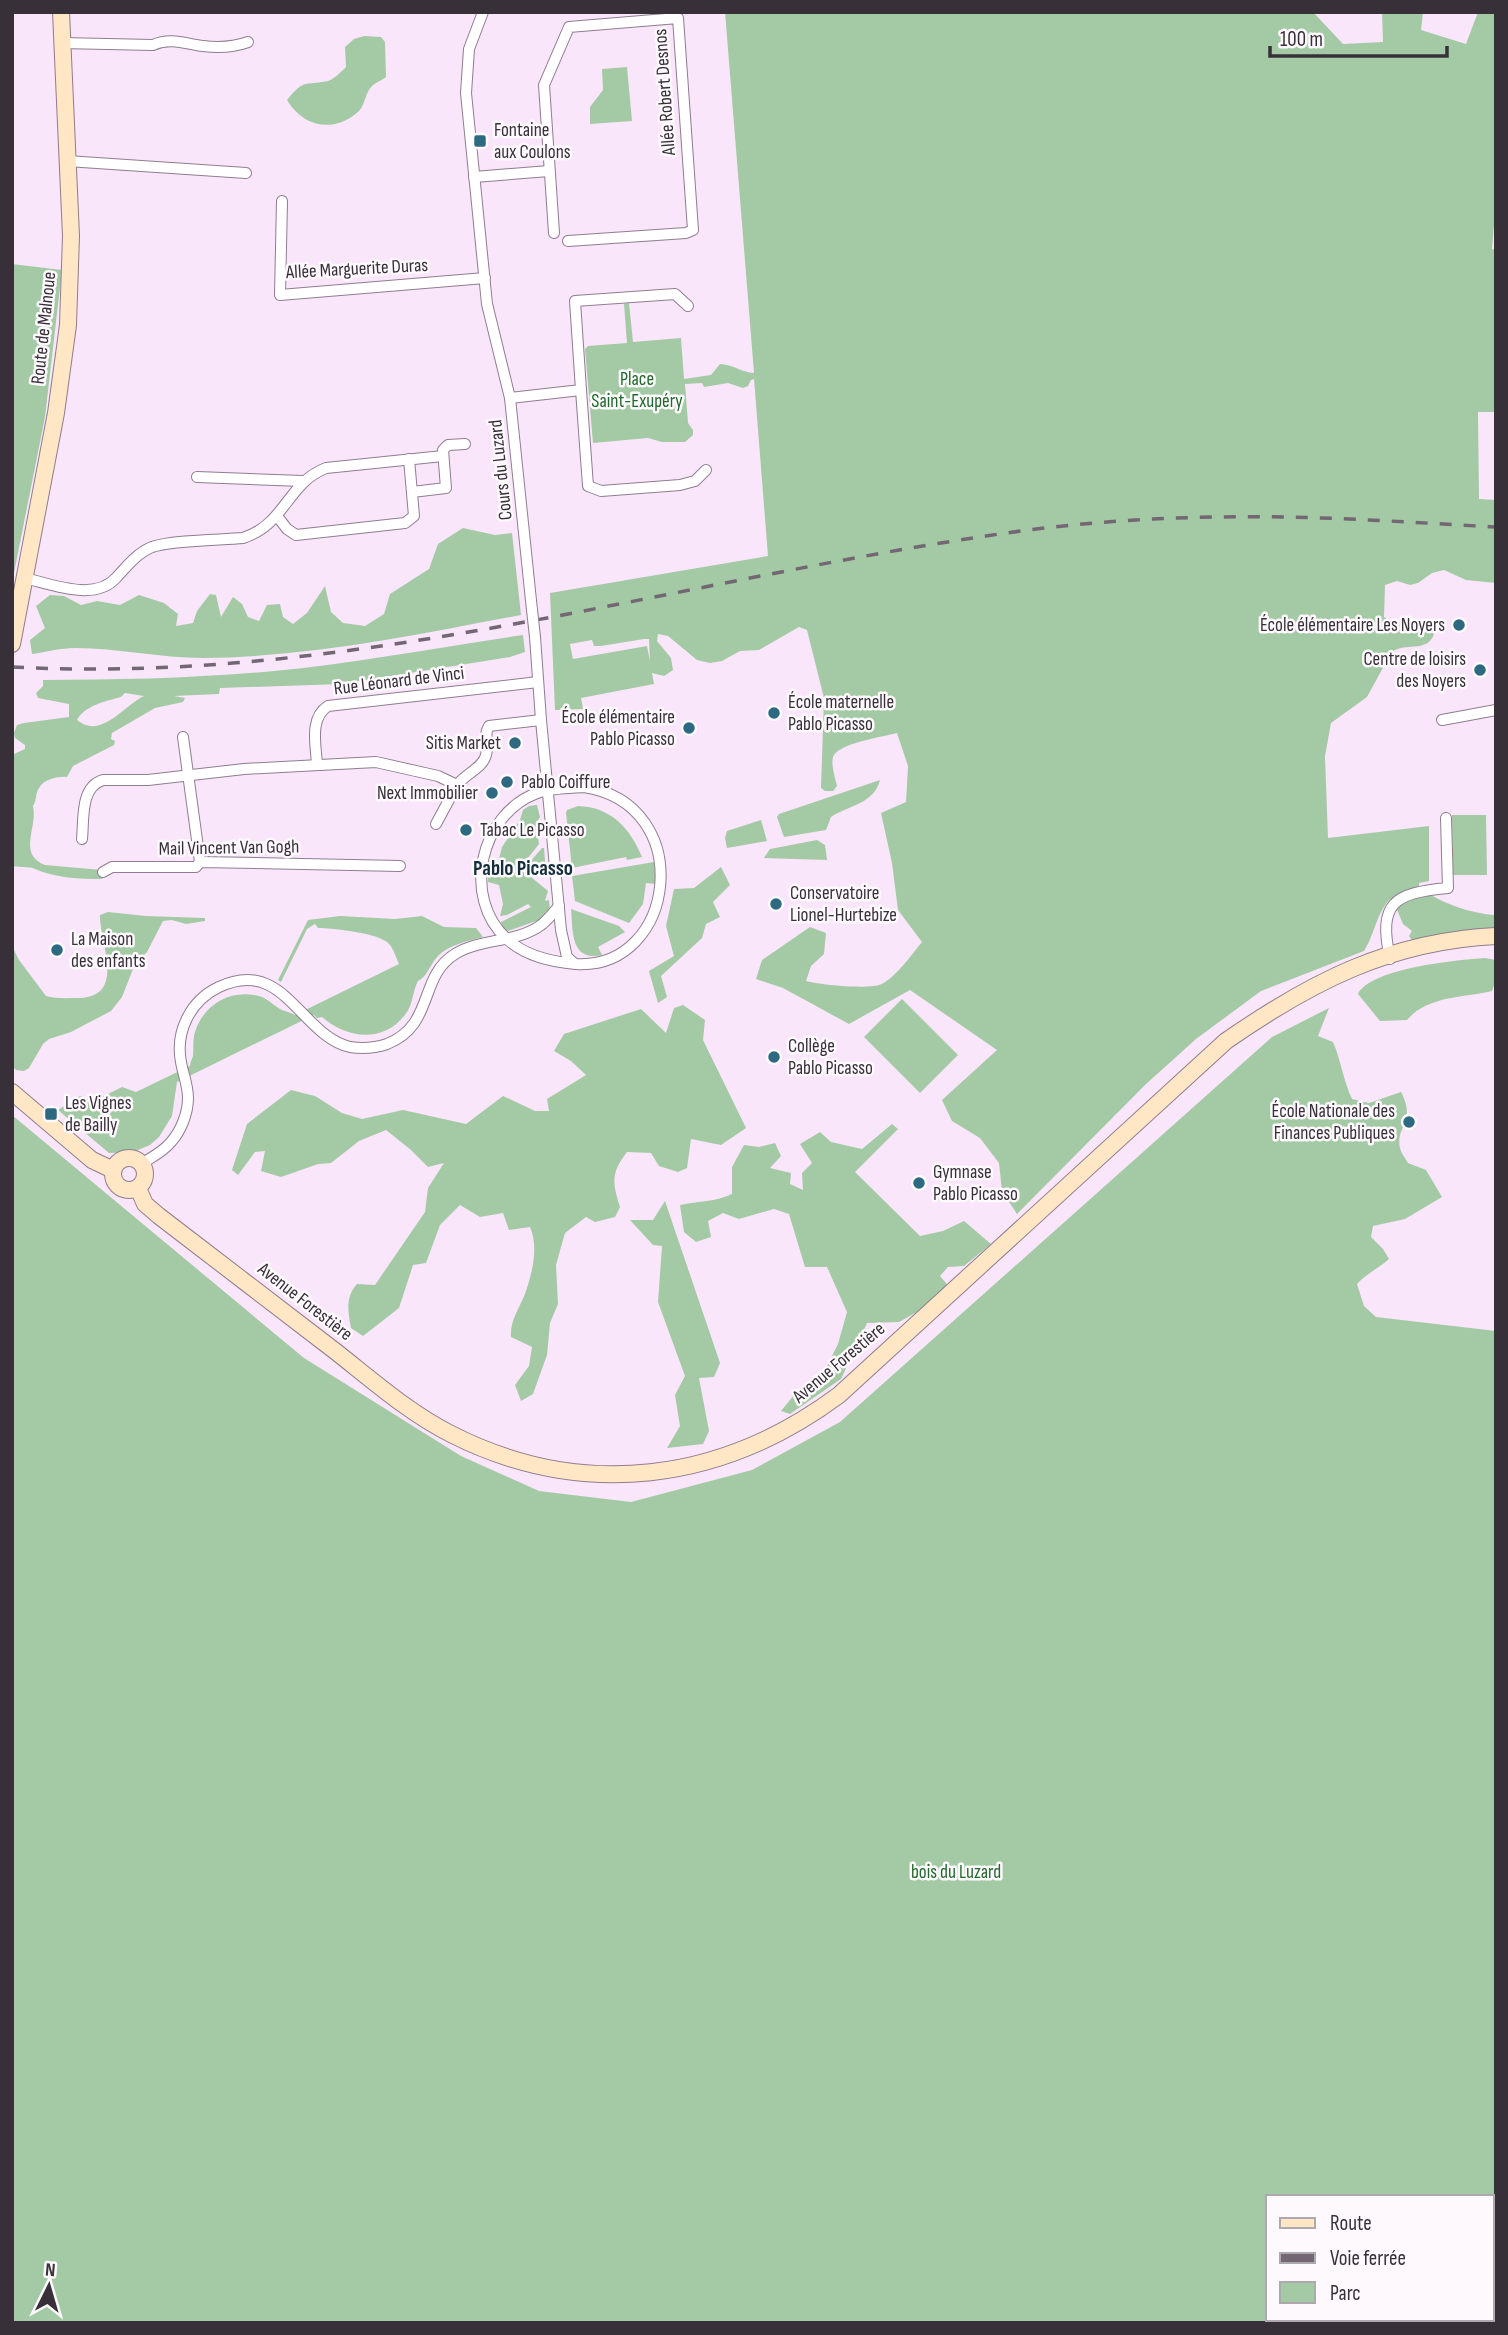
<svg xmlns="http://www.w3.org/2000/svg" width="1508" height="2335" viewBox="0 0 1508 2335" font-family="'Sofia Sans Condensed',sans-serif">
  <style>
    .green { fill: #a3caa4; fill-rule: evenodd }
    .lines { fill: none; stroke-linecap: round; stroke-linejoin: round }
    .street-casing { stroke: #8f7d90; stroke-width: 12 }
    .secondary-casing { stroke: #8f7d90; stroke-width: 18 }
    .street { stroke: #fff; stroke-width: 10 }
    .secondary { stroke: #ffe6c4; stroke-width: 16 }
    .rail { stroke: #726772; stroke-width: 3.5; stroke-dasharray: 12 12; stroke-linecap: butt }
    .street-bridge-casing { stroke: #8f7d90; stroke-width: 12; stroke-linecap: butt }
    .street-bridge { stroke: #fff; stroke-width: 10 }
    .poi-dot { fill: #2d6a81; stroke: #fdf9fd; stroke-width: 2.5 }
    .labels { text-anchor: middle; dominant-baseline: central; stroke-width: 5; stroke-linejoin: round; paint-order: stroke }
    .street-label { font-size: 19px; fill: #383038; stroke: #fdf9fd }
    .poi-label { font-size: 19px; fill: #383038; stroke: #fdf9fd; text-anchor: start }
    .park-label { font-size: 19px; fill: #21682b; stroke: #fdf9fd }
    .neighbourhood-label { font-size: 21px; font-weight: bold; fill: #132f3b; stroke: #fdf9fd }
  </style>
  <rect width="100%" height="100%" fill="#fae6fa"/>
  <g class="green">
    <path d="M 725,12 L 1313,12 L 1343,44 L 1383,42 L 1382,12 L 1423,12 L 1421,30 L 1466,44 L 1478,12 L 1496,12 L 1496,201 L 1492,249 L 1496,250 L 1496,412 L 1478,412 L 1479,499 L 1496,500 L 1496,583 L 1466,580 L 1444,570 L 1432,573 L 1418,583 L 1410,585 L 1397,581 L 1385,585 L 1384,617 L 1389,620 L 1429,629 L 1434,634 C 1427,654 1404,641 1391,653 L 1367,697 L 1331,723 L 1325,756 L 1328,838 L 1429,826 L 1429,881 L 1419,883 L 1419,887 C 1438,902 1471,914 1496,915 L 1496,930 L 1412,940 L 1409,936 L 1412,931 L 1403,924 L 1393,900 L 1390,899 C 1376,914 1375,934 1364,951 L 1261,991 L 1196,1039 L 1145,1085 L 1017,1214 L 1002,1191 L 999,1163 L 980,1138 L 952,1121 L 942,1100 L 997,1050 L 910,990 L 849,1024 L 783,988 L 756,979 L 762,960 L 810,927 L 826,933 L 824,954 L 811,966 L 806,981 C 820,985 865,989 879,985 C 893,981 913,953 922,942 L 898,910 L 892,863 L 881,813 L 906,802 L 908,766 L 897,733 C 883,737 838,743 833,757 C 831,765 835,777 837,786 L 833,791 L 825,791 L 821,788 L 824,698 L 807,630 L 799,627 L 759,650 L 740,651 L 722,661 L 710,663 L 697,660 L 668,636 L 658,634 L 657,641 L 671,658 L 673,670 L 664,676 L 652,673 L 654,684 L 581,698 L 583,709 L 555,710 L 550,593 L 768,556 L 754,379 L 751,380 L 748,386 L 743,388 L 728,383 L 704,387 L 702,383 L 685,384 L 688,423 L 693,430 L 693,435 L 685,442 L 662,442 L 648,438 L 593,443 L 585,349 L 588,346 L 627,343 L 624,304 L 629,303 L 633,342 L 681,338 L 684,379 L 711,375 L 720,364 C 732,364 743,373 754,373 ZM 644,639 L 649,639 L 650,661 L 647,646 L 573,659 L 570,644 L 592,640 L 594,646 L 601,646 Z"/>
    <path d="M 364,36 L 381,37 L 385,42 L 386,77 C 382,80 375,83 372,86 C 365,93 365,105 359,111 C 334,134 303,127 287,100 C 305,78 304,86 328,81 C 334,79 341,72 346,67 L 345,47 L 354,39 Z"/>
    <polygon points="627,67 632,121 590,124 590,107 603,90 602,69"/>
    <polygon points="12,264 62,270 45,417 12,583"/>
    <path d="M 463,528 L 495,535 L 512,533 L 521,615 C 415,635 311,657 203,658 C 160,658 118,648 75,648 C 61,648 46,652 32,654 L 30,640 L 45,628 L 36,606 L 50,595 L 64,596 L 81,605 L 97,601 L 120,605 L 139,595 L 164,603 L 178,614 L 176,626 L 193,623 L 197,611 L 210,594 L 216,595 L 221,617 L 233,597 L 242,604 L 248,617 L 259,621 L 267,605 L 280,604 L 283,617 L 293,624 L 307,613 L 325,586 L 331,612 L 343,623 L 365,626 L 384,614 L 390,594 L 429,569 L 438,544 Z"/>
    <path d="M 523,635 L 525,652 L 510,657 L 341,684 L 220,688 L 219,694 L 174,696 L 185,698 L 183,702 L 155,708 L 112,733 L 111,739 L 115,741 L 114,745 L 73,766 L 67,777 C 58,776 44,779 39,788 C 35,794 37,800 33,806 C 38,828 17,854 45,865 L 102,870 L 104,875 L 102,879 C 79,879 55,878 35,869 C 29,866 19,868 12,866 L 12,755 L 25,749 L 25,745 L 15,738 L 14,733 L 17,725 L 24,723 L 69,717 L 69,704 L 38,698 L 36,693 L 43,686 L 43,680 C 120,680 197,678 274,671 C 357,663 440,647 523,635 ZM 125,693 L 144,696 C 123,706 101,740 77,720 C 84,706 106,701 121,697 Z"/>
    <path d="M 880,780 C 874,804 849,805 831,817 L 826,830 L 784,837 L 777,817 L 779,814 Z"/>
    <polygon points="537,805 540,817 536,824 539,844 524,863 524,869 542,848 544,848 546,873 524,872 524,876 531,877 548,891 545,901 549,900 550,910 539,920 508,931 502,926 501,922 531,907 528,904 507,915 500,916 503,904 499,885 488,882 488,867 489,864 498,863 502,847 520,820 523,810 529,806"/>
    <path d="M 578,806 C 611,807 630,828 642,857 L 627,860 L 626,857 L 572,868 L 566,813 L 567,810 Z"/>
    <polygon points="1452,815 1486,815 1487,875 1453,875"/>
    <polygon points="761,820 767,841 727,848 725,838 727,831"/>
    <polygon points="817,840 825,845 827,860 764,858 770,849"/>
    <polygon points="654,862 656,884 646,883 643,904 629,923 575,901 572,876"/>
    <polygon points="721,867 730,885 713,902 720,917 706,924 702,938 661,976 667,997 658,1003 649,971 674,956 666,926 674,889 694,888"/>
    <path d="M 571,909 L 619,926 L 625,932 L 598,947 L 602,955 C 570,962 573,931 571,909 Z"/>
    <path d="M 108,912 L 146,916 L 205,918 L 205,921 L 186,924 L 172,920 L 163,921 L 147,952 L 135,964 L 122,997 L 111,1011 L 71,1032 L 49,1039 L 43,1044 L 29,1068 L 24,1071 L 16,1070 L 12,1066 L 12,946 L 19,960 L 46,996 C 56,999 69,998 80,998 C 127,996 99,941 100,915 Z"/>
    <path d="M 340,916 L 395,919 L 422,916 L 444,927 L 476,928 L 483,937 C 468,941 448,945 438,956 C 433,961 430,968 426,974 C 424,977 421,979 418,981 C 413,990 413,1003 407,1012 C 386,1043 348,1040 322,1017 L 317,1018 L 314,1015 L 177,1082 L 172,1116 L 159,1137 L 150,1145 L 133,1152 L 109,1153 L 58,1110 L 80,1096 L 94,1101 L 122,1087 L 136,1092 L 190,1066 C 190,1062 192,1059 193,1056 C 194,1047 192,1039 196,1029 C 206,1002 234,988 262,997 C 270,1000 277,1009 285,1011 C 288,1012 292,1013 295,1015 L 399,964 C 396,958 394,949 389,944 C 381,933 331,928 318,928 L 315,924 L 307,929 L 281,982 L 278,980 L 308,920 Z"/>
    <path d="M 1485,958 L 1496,960 L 1496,980 L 1492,991 C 1462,998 1427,996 1407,1020 L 1380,1021 L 1358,994 C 1371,968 1457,960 1485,958 Z"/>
    <polygon points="902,999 958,1055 920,1093 864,1037"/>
    <path d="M 683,1005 L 705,1020 L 703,1040 L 746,1128 L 721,1145 L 691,1139 L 687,1168 L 678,1172 L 659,1166 L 651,1153 L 627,1152 C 611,1173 612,1182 620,1207 L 615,1217 L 595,1222 L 586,1217 L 565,1233 L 556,1265 L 558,1304 L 550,1323 L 547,1355 L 533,1394 L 521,1401 L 515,1385 L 529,1366 L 532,1347 L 511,1337 C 510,1320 519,1309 525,1294 C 532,1274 539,1247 530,1227 L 509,1230 L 503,1213 L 480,1217 L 460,1205 L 440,1225 L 426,1263 L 413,1265 L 399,1308 L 363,1336 L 351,1328 C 348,1312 345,1297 357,1284 L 375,1285 L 425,1212 L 428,1188 L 444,1163 L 428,1167 L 411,1150 L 386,1130 L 359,1141 L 331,1163 L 318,1164 L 281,1177 L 261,1171 L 265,1151 L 255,1152 L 238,1175 L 232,1170 L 247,1124 L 291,1090 L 315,1096 L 342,1113 L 362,1119 L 403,1110 L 466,1124 L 503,1096 L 535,1111 L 549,1111 L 547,1099 L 586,1075 L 571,1061 L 554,1051 L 564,1034 L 641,1009 L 666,1033 L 674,1008 Z"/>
    <path d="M 1329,1008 L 1318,1036 L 1333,1042 C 1341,1060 1343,1080 1352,1099 L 1369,1103 L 1401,1092 C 1417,1123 1395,1126 1400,1148 C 1401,1153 1406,1159 1408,1163 L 1426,1170 L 1442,1197 L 1405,1219 L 1373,1226 L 1371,1237 L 1383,1249 L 1389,1259 C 1378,1269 1367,1273 1357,1284 L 1364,1306 L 1376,1317 L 1496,1331 L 1496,2323 L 12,2323 L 12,1115 L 304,1358 L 461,1456 L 539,1491 L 631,1502 L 752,1470 L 840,1422 L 1272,1037 ZM 1268,2197 L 1492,2197 L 1492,2319 L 1268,2319 Z"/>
    <path d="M 892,1124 L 898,1129 L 855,1172 L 920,1236 L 943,1231 L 964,1221 L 991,1244 L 964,1266 L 948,1267 L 940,1276 L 951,1289 L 933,1303 L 899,1322 L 867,1323 L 841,1379 L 790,1414 L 781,1411 L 794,1395 L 800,1394 L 807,1382 L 820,1380 L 838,1344 L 847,1312 L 827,1267 L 805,1267 L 789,1214 L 774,1209 L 739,1219 L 723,1213 L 708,1221 L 711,1237 L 696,1242 L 684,1232 L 680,1205 C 698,1201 716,1202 732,1194 L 732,1167 L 744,1145 L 759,1147 L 775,1143 L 781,1156 L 770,1168 L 791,1173 L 790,1184 L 803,1190 L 802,1173 L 812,1163 L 800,1144 L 820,1132 L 831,1142 L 862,1149 Z"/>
    <polygon points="665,1201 720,1363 714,1377 699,1378 709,1431 703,1444 667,1448 680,1426 675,1395 685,1376 658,1302 662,1246 653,1245 630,1220 653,1220"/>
  </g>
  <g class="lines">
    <defs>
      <g id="street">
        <polyline points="483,12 469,49 466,93 487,304 510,398 532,610"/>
        <path d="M 61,43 L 153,45 C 171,37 186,44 203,46 C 218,48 234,47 248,42"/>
        <polyline points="67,161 246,173"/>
        <polyline points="474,177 549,171"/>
        <polyline points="282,201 280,295 485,278"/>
        <polyline points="554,233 544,85 569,27 678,18 693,230 686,233 568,241"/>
        <polyline points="581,390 588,486 601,491 680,485 695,481 706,470"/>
        <polyline points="510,398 581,390 575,301 675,294 688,306"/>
        <polyline points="197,477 303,481"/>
        <polyline points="412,492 446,488 443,450 448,445 465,444"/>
        <polyline points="277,516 287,529 296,535 405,523 414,516 409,459"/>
        <path d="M 24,578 C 52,584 94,602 116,578 C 127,566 137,553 152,547 C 172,540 220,540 243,538 C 286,524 287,483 326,468 L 443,456"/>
        <polyline points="535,637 541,720 561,930 567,957 575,964"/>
        <polyline points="1442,720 1496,710"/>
        <polyline points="183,737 200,862"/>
        <path d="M 317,765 C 316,745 309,718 328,706 L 538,682"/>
        <path d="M 584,787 C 697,804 677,970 576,964 C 552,962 524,955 507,939 C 461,898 480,814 537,793 C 551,788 568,788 584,787 Z"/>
        <polyline points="436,824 457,785"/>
        <path d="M 82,839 C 84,819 80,787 103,780 L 148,780 L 244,769 L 376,762 L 438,776 L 457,785 C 465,774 483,768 486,755 C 489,745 483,735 489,726 L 541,720"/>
        <polyline points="103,872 112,867 196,867 200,862 400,866"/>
        <path d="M 1390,959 C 1378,903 1393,893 1448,888 L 1446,818"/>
        <path d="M 141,1164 C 152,1157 163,1152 171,1142 C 181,1131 188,1113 188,1098 C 188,1085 183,1074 181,1062 C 175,1031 191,1000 219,987 C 284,956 300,1035 350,1047 C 362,1049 375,1048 387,1044 C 435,1025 418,977 455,954 C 481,938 517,943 541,925 C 548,920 553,913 559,906"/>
      </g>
      <g id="secondary">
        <polyline points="12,644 56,413 68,325 71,236 61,12"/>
        <polyline points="12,1092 92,1160 113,1170"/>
        <circle cx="129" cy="1174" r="16"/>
        <path d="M 138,1188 L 145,1204 L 159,1216 C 218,1261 276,1306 335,1351 C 372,1380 409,1413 451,1434 C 583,1501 722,1482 839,1395 L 1226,1041 C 1311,982 1390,941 1496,936"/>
      </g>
    </defs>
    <use href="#street" class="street-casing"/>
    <use href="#secondary" class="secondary-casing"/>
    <use href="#street" class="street"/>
    <use href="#secondary" class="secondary"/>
    <path class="rail" d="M 12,667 C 342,685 663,584 986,536 C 1063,524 1140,518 1218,517 C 1310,515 1403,522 1496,527"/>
    <defs>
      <polyline id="street-bridge" points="532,610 535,637"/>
    </defs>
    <use href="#street-bridge" class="street-bridge-casing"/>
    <use href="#street-bridge" class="street-bridge"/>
  </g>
  <g class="poi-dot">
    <rect x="473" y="134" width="14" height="14" rx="3.5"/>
    <circle cx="1459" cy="625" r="7"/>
    <circle cx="1480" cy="670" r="7"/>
    <circle cx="774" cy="713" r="7"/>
    <circle cx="689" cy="728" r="7"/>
    <circle cx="515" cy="743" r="7"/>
    <circle cx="507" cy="782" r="7"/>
    <circle cx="492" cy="793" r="7"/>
    <circle cx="466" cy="830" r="7"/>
    <circle cx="776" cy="904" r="7"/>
    <circle cx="57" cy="950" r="7"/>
    <circle cx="774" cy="1057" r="7"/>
    <rect x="44" y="1107" width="14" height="14" rx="3.5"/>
    <circle cx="1409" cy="1122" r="7"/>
    <circle cx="919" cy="1183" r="7"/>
  </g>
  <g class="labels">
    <g class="street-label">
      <text transform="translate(665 92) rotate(-94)">Allée Robert Desnos</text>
      <text transform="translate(357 269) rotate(-3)">Allée Marguerite Duras</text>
      <text transform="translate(44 328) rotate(-84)">Route de Malnoue</text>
      <text transform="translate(501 470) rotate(-96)">Cours du Luzard</text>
      <text transform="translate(399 681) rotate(-7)">Rue Léonard de Vinci</text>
      <text transform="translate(229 848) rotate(-1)">Mail Vincent Van Gogh</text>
      <text transform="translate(305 1302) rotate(38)">Avenue Forestière</text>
      <text transform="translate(839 1363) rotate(-40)">Avenue Forestière</text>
    </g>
    <g class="poi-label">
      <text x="494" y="130">Fontaine<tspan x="494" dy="22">aux Coulons</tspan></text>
      <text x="1445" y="625" text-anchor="end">École élémentaire Les Noyers</text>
      <text x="1466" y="659" text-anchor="end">Centre de loisirs<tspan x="1466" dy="22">des Noyers</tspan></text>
      <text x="788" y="702">École maternelle<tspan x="788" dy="22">Pablo Picasso</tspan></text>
      <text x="675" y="717" text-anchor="end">École élémentaire<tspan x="675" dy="22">Pablo Picasso</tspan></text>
      <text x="501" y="743" text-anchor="end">Sitis Market</text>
      <text x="521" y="782">Pablo Coiffure</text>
      <text x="478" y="793" text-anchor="end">Next Immobilier</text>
      <text x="480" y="830">Tabac Le Picasso</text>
      <text x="790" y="893">Conservatoire<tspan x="790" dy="22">Lionel-Hurtebize</tspan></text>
      <text x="71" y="939">La Maison<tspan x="71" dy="22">des enfants</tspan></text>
      <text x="788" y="1046">Collège<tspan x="788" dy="22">Pablo Picasso</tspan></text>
      <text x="65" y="1103">Les Vignes<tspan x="65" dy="22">de Bailly</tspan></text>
      <text x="1395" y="1111" text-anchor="end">École Nationale des<tspan x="1395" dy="22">Finances Publiques</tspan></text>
      <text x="933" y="1172">Gymnase<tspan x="933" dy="22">Pablo Picasso</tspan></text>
    </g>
    <g class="park-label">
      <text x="637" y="379">Place<tspan x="637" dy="22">Saint-Exupéry</tspan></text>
      <text x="956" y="1872">bois du Luzard</text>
    </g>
    <g class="neighbourhood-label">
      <text x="523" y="868">Pablo Picasso</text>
    </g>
  </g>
  <rect width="1508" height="2335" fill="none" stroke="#383038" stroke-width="28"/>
  <rect x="1266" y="2195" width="228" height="126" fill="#fdf9fd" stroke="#aea9ae" stroke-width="2"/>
  <rect x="1280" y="2218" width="35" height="10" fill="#ffe6c4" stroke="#aea9ae" stroke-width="2"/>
  <text x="1330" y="2230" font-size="21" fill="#383038">Route</text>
  <rect x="1280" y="2253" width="35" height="10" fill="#726772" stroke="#aea9ae" stroke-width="2"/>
  <text x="1330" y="2265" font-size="21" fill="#383038">Voie ferrée</text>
  <rect x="1280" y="2282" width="35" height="21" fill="#a3caa4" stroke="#aea9ae" stroke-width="2"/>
  <text x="1330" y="2300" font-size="21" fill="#383038">Parc</text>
  <g transform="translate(49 2286) rotate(5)" stroke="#fdf9fd" stroke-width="5" paint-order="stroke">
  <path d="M0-5L12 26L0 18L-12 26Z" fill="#383038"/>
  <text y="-10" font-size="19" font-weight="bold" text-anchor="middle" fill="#383038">N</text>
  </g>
  <path d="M1270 46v10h177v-10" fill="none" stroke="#383038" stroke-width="3.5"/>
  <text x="1280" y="46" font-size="21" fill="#383038" stroke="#fdf9fd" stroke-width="5" paint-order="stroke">100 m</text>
</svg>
